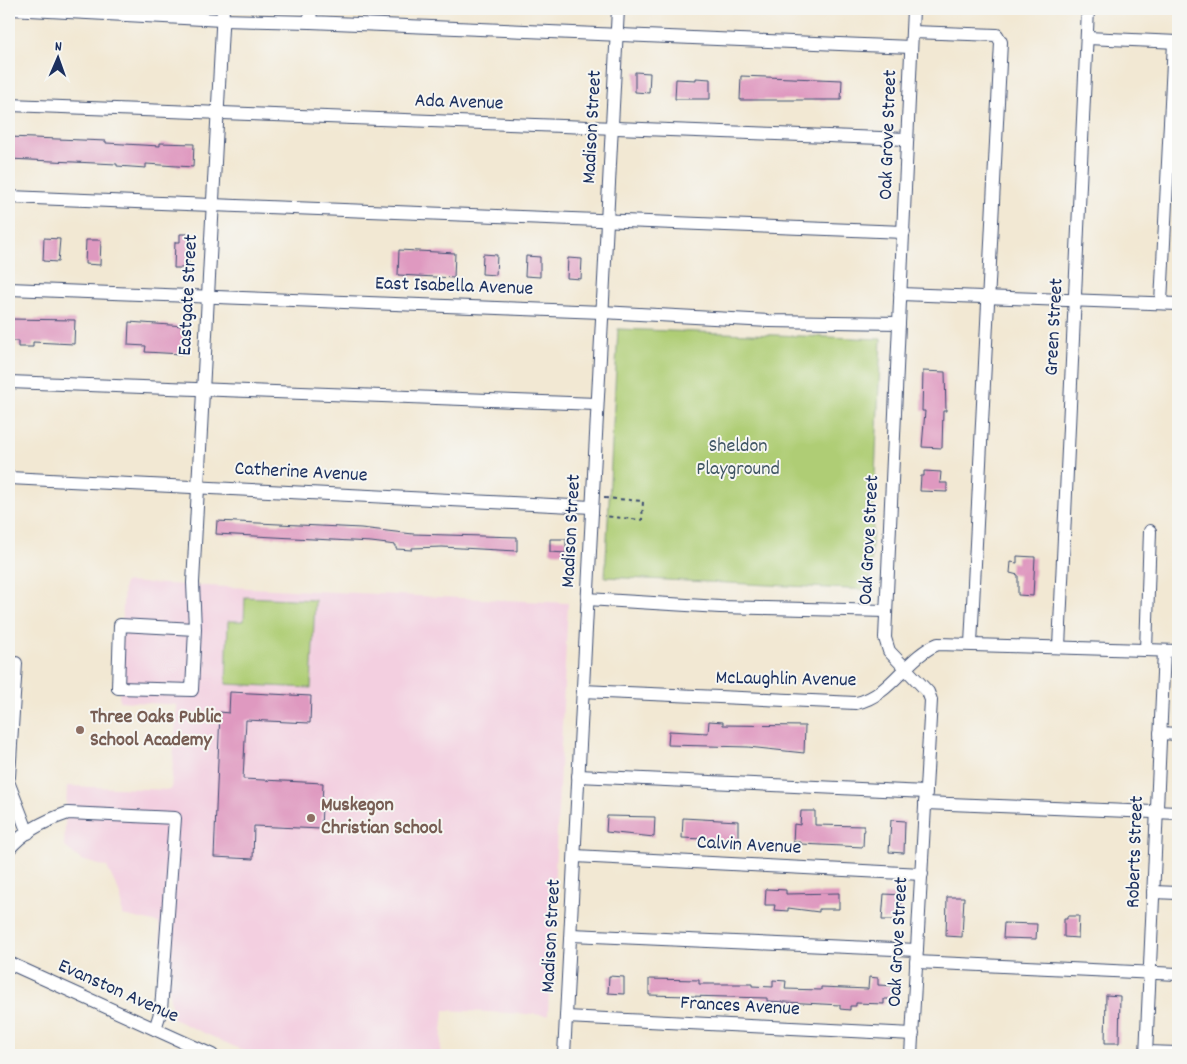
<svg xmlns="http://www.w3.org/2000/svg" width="1187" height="1064" viewBox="0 0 1187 1064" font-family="Dekko,sans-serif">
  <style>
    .built { fill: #f3cfe0 }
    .green { fill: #afcd75; stroke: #657e6a }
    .building { fill: #df99c0 }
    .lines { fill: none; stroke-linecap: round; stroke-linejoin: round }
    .minor-casing { stroke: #3b4b70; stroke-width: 14 }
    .path { stroke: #3b4b70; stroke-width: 2; stroke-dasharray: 4 4; stroke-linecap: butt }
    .minor { stroke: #fff; stroke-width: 12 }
    .education-dot { fill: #8d6e63; stroke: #f6f6f2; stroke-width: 2 }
    .labels { text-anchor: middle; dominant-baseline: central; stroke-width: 4; stroke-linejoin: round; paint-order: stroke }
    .street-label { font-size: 20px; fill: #1b2f5e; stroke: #f6f6f2 }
    .park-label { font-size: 20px; fill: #405664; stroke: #f6f6f2 }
    .education-label { font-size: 20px; font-weight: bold; fill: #785e54; stroke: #f6f6f2; text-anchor: start }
  </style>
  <rect width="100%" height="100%" fill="#f6f6f2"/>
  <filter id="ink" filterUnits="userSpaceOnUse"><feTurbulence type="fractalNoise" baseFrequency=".02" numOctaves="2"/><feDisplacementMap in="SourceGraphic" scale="10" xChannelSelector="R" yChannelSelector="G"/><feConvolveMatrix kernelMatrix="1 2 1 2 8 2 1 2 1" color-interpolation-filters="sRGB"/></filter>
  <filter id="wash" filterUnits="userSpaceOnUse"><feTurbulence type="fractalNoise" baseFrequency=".0096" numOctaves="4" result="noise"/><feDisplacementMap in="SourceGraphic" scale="20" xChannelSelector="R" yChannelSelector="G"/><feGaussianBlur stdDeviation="1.12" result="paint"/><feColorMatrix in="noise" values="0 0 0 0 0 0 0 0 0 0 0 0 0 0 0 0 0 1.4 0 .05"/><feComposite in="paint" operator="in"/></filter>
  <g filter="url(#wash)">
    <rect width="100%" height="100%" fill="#f2e8d3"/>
    <polygon class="built" points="124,582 568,603 548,1015 444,1010 440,1055 253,1055 173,1019 159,923 122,915 121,896 107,867 81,860 64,846 67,786 171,790 177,705 119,701"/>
    <g class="green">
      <polygon points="618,329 881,339 870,590 605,577"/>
      <polygon points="245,597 315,600 311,688 226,684 228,621 244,621"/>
    </g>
    <g id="blocks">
      <g class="building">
        <polygon points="635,72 650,73 649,93 635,92"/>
        <polygon points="741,76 842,80 841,100 740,100"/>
        <polygon points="696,78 710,79 710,99 675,99 676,79 696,80"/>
        <polygon points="9,137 106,141 106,143 160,146 160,143 194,144 193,167 146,164 146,168 117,166 117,164 9,159"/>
        <polygon points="180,234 190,234 188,268 174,268 175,242 180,242"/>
        <polygon points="44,238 60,239 58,262 43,261"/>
        <polygon points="86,240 101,240 100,265 85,264"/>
        <polygon points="399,250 455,253 454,278 398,275"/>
        <polygon points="483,254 497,255 496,275 482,274"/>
        <polygon points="526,256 540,257 540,277 525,276"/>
        <polygon points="568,258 582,259 581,279 567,278"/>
        <polygon points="9,319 75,320 74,344 33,342 33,347 18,347 18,341 9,341"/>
        <polygon points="129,322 184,326 182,354 145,352 146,346 128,345"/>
        <polygon points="923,371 945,372 946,411 943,411 942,448 922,447 925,411 922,411"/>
        <polygon points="924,471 941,472 940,483 947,483 947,492 920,491 921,476 924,476"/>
        <polygon points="217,521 361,528 413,534 517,537 517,551 442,547 412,548 412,550 396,549 396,545 371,542 216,534"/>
        <polygon points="550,539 566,539 566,553 550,552"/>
        <polygon points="1017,556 1035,557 1033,596 1018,595 1018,575 1010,573 1011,562 1017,563"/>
        <polygon points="230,692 311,696 310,723 246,720 243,779 323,783 321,829 254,826 253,859 214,857 220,712 229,713"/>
        <polygon points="709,721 723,722 723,725 805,726 804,753 748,747 668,745 669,731 708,733"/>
        <polygon points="801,811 815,811 815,825 864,826 863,847 801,844 801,842 793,842 794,824 800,825"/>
        <polygon points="607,816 655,817 654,837 606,832"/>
        <polygon points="683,818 738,821 738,844 725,844 726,840 682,838"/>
        <polygon points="891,820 905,821 904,853 889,852"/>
        <polygon points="766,889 786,890 786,894 839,893 839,909 819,909 819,912 788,908 788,911 774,910 775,905 765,905"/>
        <polygon points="884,894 902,895 900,920 882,920"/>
        <polygon points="947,897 964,897 962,937 946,936"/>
        <polygon points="1067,916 1079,916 1078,938 1064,937 1064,919 1067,919"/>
        <polygon points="1004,923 1037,924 1036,939 1003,938"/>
        <polygon points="609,976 624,977 624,994 608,993"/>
        <polygon points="869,977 878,978 878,985 897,986 896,999 884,999 884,1004 856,1003 856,1006 850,1006 850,1010 840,1009 840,1005 767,1001 767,998 649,995 649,979 699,980 699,984 752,984 752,986 773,987 773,980 786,981 785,989 821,990 821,987 868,989"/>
        <polygon points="1106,995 1120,996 1119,1043 1105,1043"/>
      </g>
    </g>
  </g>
  <g filter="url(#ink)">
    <use href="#blocks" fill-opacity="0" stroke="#3b4b70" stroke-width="1"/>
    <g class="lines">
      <defs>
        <g id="minor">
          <polyline points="10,9 222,20 310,22"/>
          <polyline points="311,9 310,22 911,47"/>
          <polyline points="912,32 997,35 1001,42 971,644"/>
          <polyline points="1087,38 1178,42"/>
          <polyline points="9,105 907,139"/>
          <polyline points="9,197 904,232"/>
          <polyline points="9,289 602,312 769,321 899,323"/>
          <polyline points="900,294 1178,304"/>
          <polyline points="1161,303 1174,42"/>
          <polyline points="9,382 597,404"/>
          <polyline points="9,478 592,507"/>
          <polyline points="587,599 720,607 886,611"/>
          <polyline points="195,629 120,625 118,688 192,690 195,629 193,583 223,9"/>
          <polyline points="1059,647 1088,9"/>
          <polyline points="1146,650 1150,531"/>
          <polyline points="9,663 16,663 9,777"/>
          <path d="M 582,691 L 856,703 C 891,696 906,657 938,644 L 1178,651"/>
          <polyline points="1160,733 1178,734"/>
          <polyline points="578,776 926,792"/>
          <polyline points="9,784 28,833"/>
          <polyline points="925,803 1178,813"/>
          <path d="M 9,849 C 23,832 47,820 68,813 L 175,818 L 161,1010 L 155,1029"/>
          <polyline points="575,856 922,874"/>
          <polyline points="1153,892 1178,893"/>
          <polyline points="571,935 917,950"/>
          <polyline points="916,962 1178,974"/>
          <polyline points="9,963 212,1055"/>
          <polyline points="566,1017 913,1034"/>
          <polyline points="1146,1052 1178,1053"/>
          <polyline points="564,1055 618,9"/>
          <polyline points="911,1055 931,700 928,692 889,651 885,638 913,9"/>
          <polyline points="1146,1055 1164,651"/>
        </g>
      </defs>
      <use href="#minor" class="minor-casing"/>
      <polyline class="path" points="604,498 643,501 642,520 604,516"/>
      <use href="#minor" class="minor"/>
    </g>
  </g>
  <g class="education-dot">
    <circle cx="80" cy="730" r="5"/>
    <circle cx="311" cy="818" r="5"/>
  </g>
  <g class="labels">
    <g class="street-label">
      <text transform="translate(459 103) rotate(2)">Ada Avenue</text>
      <text transform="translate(593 127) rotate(-87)">Madison Street</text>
      <text transform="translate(889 135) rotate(-88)">Oak Grove Street</text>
      <text transform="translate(454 287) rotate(2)">East Isabella Avenue</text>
      <text transform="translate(189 295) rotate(-87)">Eastgate Street</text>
      <text transform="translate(1055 327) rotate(-87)">Green Street</text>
      <text transform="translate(301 473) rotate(3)">Catherine Avenue</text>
      <text transform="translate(572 531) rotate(-87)">Madison Street</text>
      <text transform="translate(870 540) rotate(-87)">Oak Grove Street</text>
      <text transform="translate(786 680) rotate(1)">McLaughlin Avenue</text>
      <text transform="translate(749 846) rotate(3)">Calvin Avenue</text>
      <text transform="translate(1136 852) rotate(-88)">Roberts Street</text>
      <text transform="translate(552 936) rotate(-87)">Madison Street</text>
      <text transform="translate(899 942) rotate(-87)">Oak Grove Street</text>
      <text transform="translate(118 992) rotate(24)">Evanston Avenue</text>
      <text transform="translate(740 1007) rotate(3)">Frances Avenue</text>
    </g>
    <g class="park-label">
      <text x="738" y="447">Sheldon<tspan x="738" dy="23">Playground</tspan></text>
    </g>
    <g class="education-label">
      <text x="90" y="718">Three Oaks Public<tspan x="90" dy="23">School Academy</tspan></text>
      <text x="321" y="806">Muskegon<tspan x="321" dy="23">Christian School</tspan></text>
    </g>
  </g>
  <rect width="1187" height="1064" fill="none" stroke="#f6f6f2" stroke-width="30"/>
  <g transform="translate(58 58) rotate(2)" stroke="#f6f6f2" stroke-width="4" paint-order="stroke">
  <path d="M0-4L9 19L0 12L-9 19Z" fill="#1b2f5e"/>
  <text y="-8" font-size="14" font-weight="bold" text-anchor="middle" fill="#1b2f5e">N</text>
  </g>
</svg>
